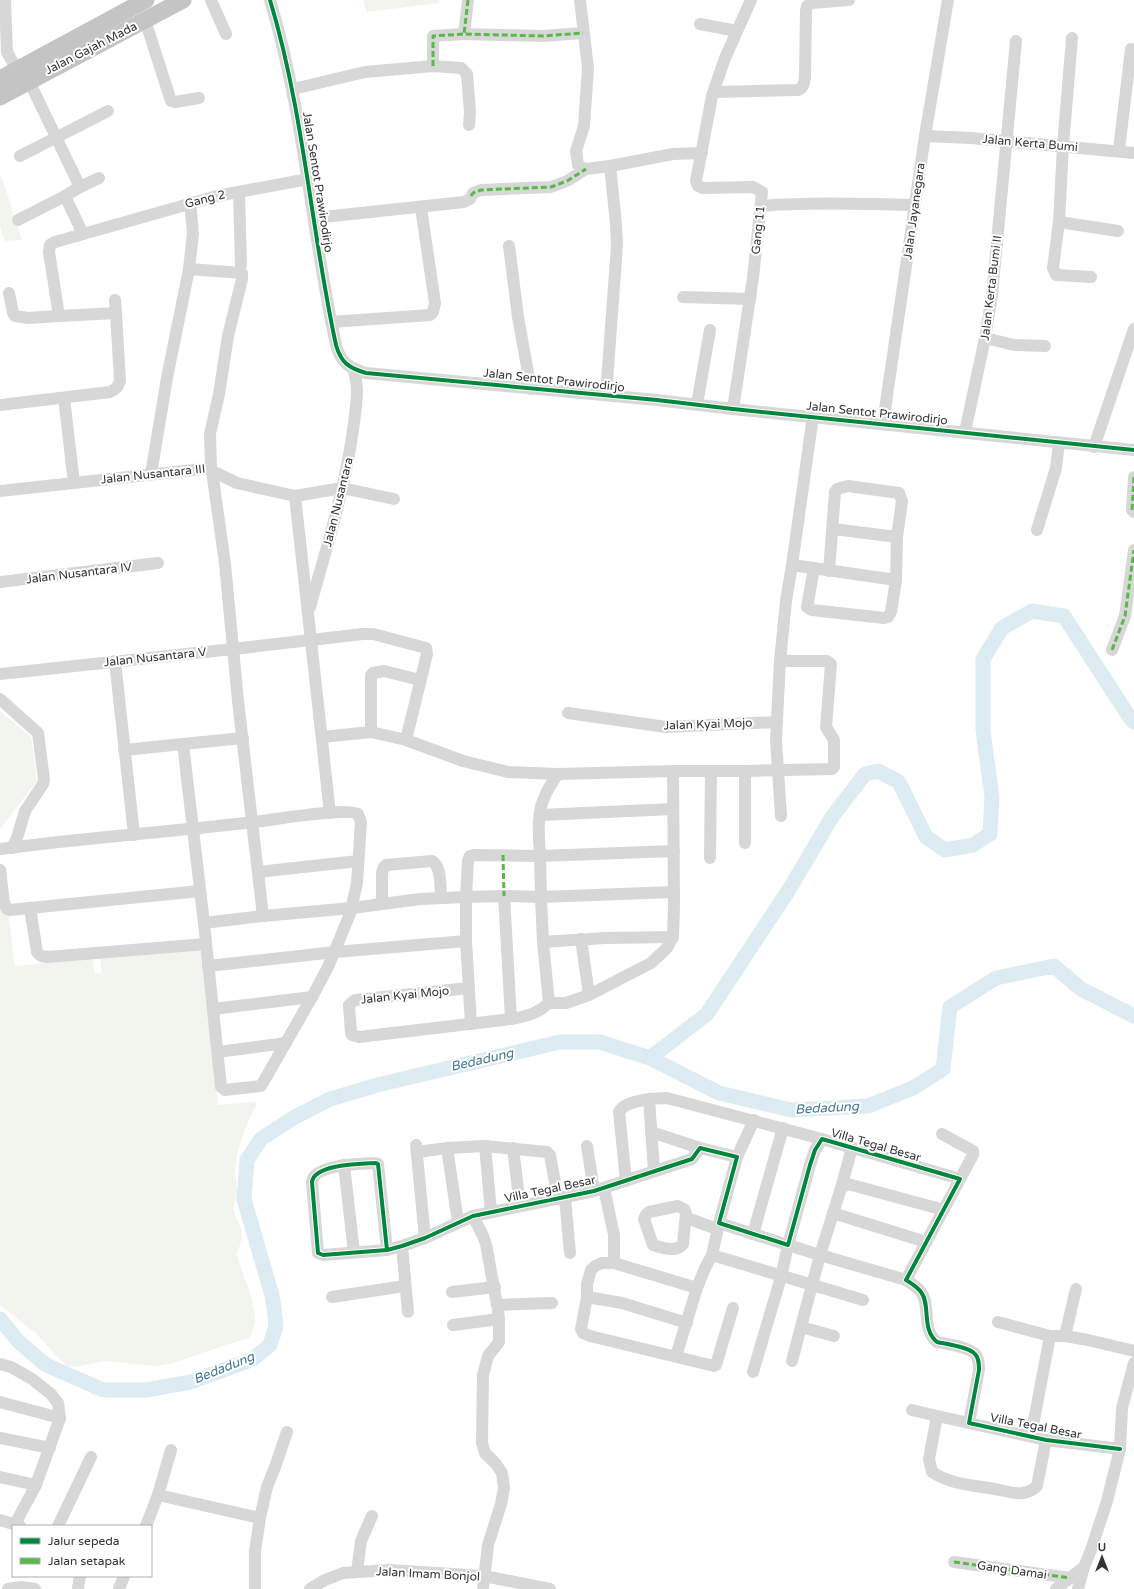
<svg xmlns="http://www.w3.org/2000/svg" width="1134" height="1589" viewBox="0 0 1134 1589" font-family="'Varela Round',sans-serif">
  <style>
    .green { fill: #f1f5ed }
    .lines { fill: none; stroke-linecap: round; stroke-linejoin: round }
    .river { stroke: #ddebf3; stroke-width: 15 }
    .minor { stroke: #d7d7d7; stroke-width: 12 }
    .highway { stroke: #c4c4c4; stroke-width: 17 }
    .quiet { stroke: #58b947; stroke-width: 3; stroke-dasharray: 6 3; stroke-linecap: butt }
    .cycleway-casing { stroke: #fff; stroke-width: 6 }
    .cycleway { stroke: #00873e; stroke-width: 4 }
    .labels { text-anchor: middle; dominant-baseline: central; stroke-width: 4; stroke-linejoin: round; paint-order: stroke }
    .street-label { font-size: 12px; fill: #333; stroke: #fff }
    .water-label { font-size: 13px; font-style: italic; fill: #3f7597; stroke: #fff }
  </style>
  <rect width="100%" height="100%" fill="#fff"/>
  <g class="green">
    <polygon points="363,0 439,0 439,3 367,12"/>
    <polygon points="0,175 3,181 22,240 5,241 0,227"/>
    <polygon points="0,711 31,737 37,781 0,829"/>
    <path d="M 0,907 L 8,912 L 15,966 L 93,958 L 95,974 L 102,973 L 100,957 L 197,948 L 202,953 L 218,1105 L 257,1102 C 247,1125 235,1149 235,1174 C 235,1180 237,1186 237,1192 C 237,1199 232,1203 234,1210 C 235,1218 241,1225 242,1233 C 243,1242 236,1250 238,1259 C 244,1283 265,1315 249,1338 L 232,1343 L 173,1363 L 158,1366 L 104,1361 L 76,1367 L 67,1366 L 56,1356 L 37,1334 L 0,1305 Z"/>
  </g>
  <g class="lines">
    <g class="river">
      <polyline points="650,1058 707,1014 790,888 832,817 865,774 878,771 899,782 926,837 945,850 973,845 990,834 992,797 983,731 983,659 1002,628 1032,611 1064,616 1130,718 1134,722"/>
      <polyline points="0,1319 19,1342 46,1365 103,1390 146,1390 191,1382 253,1359 270,1345 276,1326 273,1299 244,1199 247,1160 261,1139 293,1118 330,1099 381,1084 560,1042 600,1042 650,1058 719,1093 791,1110 868,1106 913,1088 943,1069 950,1007 996,978 1054,966 1081,989 1134,1016"/>
    </g>
    <g class="minor">
      <polyline points="5,0 7,52 17,70"/>
      <polyline points="211,0 226,34"/>
      <path d="M 270,0 C 304,113 311,230 336,345 C 341,363 349,368 366,373 L 657,400 L 733,409 L 1134,450"/>
      <polyline points="468,0 464,34 543,36 583,33"/>
      <polyline points="580,0 588,68 584,126 576,151 578,165 581,167 586,169 610,166 673,154 702,153"/>
      <polyline points="145,20 171,101 175,102 199,98"/>
      <polyline points="700,24 737,31"/>
      <polyline points="1072,38 1063,146 1059,222 1053,268 1056,275 1091,277"/>
      <polyline points="433,66 433,36 464,34"/>
      <polyline points="29,81 80,187"/>
      <polyline points="293,89 365,72 433,66 461,68 467,74 470,112 469,125"/>
      <path d="M 714,92 L 798,90 C 804,87 804,83 805,77 L 806,11 L 807,6 L 812,3 L 849,0"/>
      <polyline points="925,136 971,138 1134,153"/>
      <polyline points="1119,150 1131,49"/>
      <polyline points="20,156 108,111"/>
      <polyline points="239,192 241,265"/>
      <path d="M 761,206 C 813,202 864,204 915,205"/>
      <polyline points="314,218 464,202 470,199 473,193 481,190 551,187 567,181 586,169"/>
      <polyline points="18,220 65,196"/>
      <polyline points="1059,222 1118,231"/>
      <polyline points="83,234 65,196 80,187 99,178"/>
      <polyline points="509,246 518,317 531,389"/>
      <polyline points="189,269 242,273 242,279 228,336 219,394 210,434 211,468"/>
      <polyline points="9,293 13,313 15,316 28,318 59,316"/>
      <polyline points="683,297 750,299"/>
      <polyline points="115,300 116,313 59,316 49,252 50,245 55,242 217,196 308,179"/>
      <polyline points="331,322 430,315 433,312 435,303 421,208"/>
      <polyline points="985,338 1014,345 1045,346"/>
      <polyline points="606,395 617,245 616,224 610,166"/>
      <polyline points="64,398 74,483"/>
      <polyline points="697,404 710,330"/>
      <path d="M 0,405 L 110,392 C 116,389 118,387 120,381 L 116,313"/>
      <polyline points="733,409 753,278 762,192 753,187 703,188 698,186 696,181 712,96 725,58 751,0"/>
      <polyline points="883,423 925,136 948,0"/>
      <polyline points="965,432 985,338 992,295 1016,41"/>
      <polyline points="1094,447 1134,329"/>
      <polyline points="151,474 167,378 189,269 193,233 190,202"/>
      <polyline points="1134,477 1132,510 1134,512"/>
      <polyline points="0,491 211,468 212,471 237,483 295,496 342,488 394,499"/>
      <polyline points="295,496 330,813"/>
      <polyline points="833,529 897,537"/>
      <polyline points="1037,530 1056,468 1059,442"/>
      <polyline points="792,565 896,580 897,537 902,501 899,493 848,486 837,489 835,492 829,571"/>
      <polyline points="814,568 807,607 812,610 884,618 888,617 891,612 896,580"/>
      <polyline points="0,582 158,563"/>
      <path d="M 310,607 C 327,546 346,486 354,423 C 356,404 360,388 353,369"/>
      <polyline points="1112,650 1125,616 1134,550"/>
      <polyline points="115,661 134,835"/>
      <polyline points="0,674 233,649 363,634 373,634 426,648 427,654 406,740"/>
      <polyline points="0,699 38,733 44,779 43,784 25,811 17,838 12,848"/>
      <polyline points="568,713 666,727 777,722"/>
      <polyline points="371,732 371,675 373,673 384,671 420,680"/>
      <polyline points="322,737 371,732 406,740 463,761 508,772 558,774"/>
      <polyline points="183,744 243,738"/>
      <polyline points="124,750 183,744 204,923 263,916 238,701 225,564 212,471"/>
      <path d="M 673,771 L 558,774 C 553,781 548,788 545,796 C 536,813 539,837 540,856 L 674,851"/>
      <polyline points="745,771 745,843"/>
      <polyline points="540,815 673,809"/>
      <polyline points="781,816 776,740 780,661 786,601 792,565 813,416"/>
      <path d="M 0,849 C 84,838 169,832 253,822 C 275,820 342,807 358,814 L 361,822 L 357,883 L 350,914 L 328,967 L 312,997 L 261,1086 L 225,1090 L 221,1087 L 204,923"/>
      <polyline points="710,858 711,771"/>
      <polyline points="0,870 4,903 7,909 10,910 200,891"/>
      <polyline points="258,872 358,861"/>
      <polyline points="504,896 541,897 543,942 549,1003"/>
      <path d="M 382,903 L 382,873 L 384,867 L 386,865 L 432,861 C 442,867 440,886 441,897"/>
      <polyline points="30,908 37,952 41,956 47,957 206,944"/>
      <polyline points="263,916 352,908 420,899 466,897 468,860 470,856 474,855 540,856 541,897 674,892"/>
      <polyline points="581,939 589,995"/>
      <polyline points="466,941 466,897 504,896 511,1019"/>
      <polyline points="543,942 605,938 673,937"/>
      <polyline points="208,966 335,952 466,941 471,1024"/>
      <path d="M 469,988 L 355,1000 L 349,1005 L 351,1033 L 352,1035 L 359,1037 L 511,1019 C 527,1016 537,1014 549,1003 L 566,1003 L 589,995 L 651,963 L 667,948 L 673,937 L 674,905 L 673,771 L 745,771 L 832,769 L 834,767 L 834,740 L 826,727 L 831,664 L 827,661 L 780,661"/>
      <polyline points="213,1009 312,997"/>
      <polyline points="218,1052 286,1043"/>
      <polyline points="649,1099 654,1171"/>
      <polyline points="651,1132 700,1148"/>
      <polyline points="942,1134 973,1151 973,1155 960,1179"/>
      <polyline points="416,1145 425,1238"/>
      <polyline points="485,1146 491,1212"/>
      <polyline points="587,1146 594,1191"/>
      <polyline points="513,1148 520,1206"/>
      <polyline points="417,1152 447,1148"/>
      <polyline points="737,1157 754,1120"/>
      <polyline points="344,1165 354,1252"/>
      <path d="M 626,1181 L 619,1112 C 625,1100 655,1098 667,1098 L 822,1139"/>
      <polyline points="604,1188 614,1235 614,1263"/>
      <polyline points="841,1188 852,1148"/>
      <polyline points="565,1198 570,1253"/>
      <path d="M 678,1206 L 684,1209 L 686,1213 L 683,1244 C 676,1253 663,1248 653,1245 L 644,1219 L 646,1215 L 649,1212 Z"/>
      <polyline points="833,1213 926,1242"/>
      <polyline points="473,1216 483,1236 486,1244 497,1305 552,1303"/>
      <polyline points="687,1218 717,1229"/>
      <polyline points="458,1222 447,1148 485,1146 547,1152 550,1155 558,1199"/>
      <polyline points="753,1234 783,1128"/>
      <polyline points="402,1246 408,1312"/>
      <path d="M 387,1250 L 378,1164 L 375,1163 C 361,1164 314,1164 312,1182 L 318,1253 L 323,1255 L 387,1250 L 402,1246 L 425,1238 L 473,1216 L 594,1191 L 692,1159 L 700,1148 L 737,1157 L 719,1223 L 788,1245 L 810,1165 L 815,1150 L 822,1139 L 960,1179 L 906,1280 C 911,1283 917,1287 921,1292 C 931,1305 921,1329 937,1342 C 947,1344 969,1347 975,1354 C 979,1358 979,1364 979,1370 L 969,1423 L 1046,1440 L 1120,1449"/>
      <polyline points="712,1255 863,1300"/>
      <polyline points="697,1288 614,1263 602,1263 595,1266 591,1270 587,1284 587,1297 581,1329 583,1333 590,1336 714,1366 716,1365 733,1308"/>
      <polyline points="452,1292 495,1287"/>
      <polyline points="332,1297 405,1286"/>
      <polyline points="587,1297 622,1303 687,1323"/>
      <polyline points="998,1322 1050,1336 1065,1336 1088,1340 1134,1351"/>
      <polyline points="453,1325 499,1319 498,1311"/>
      <polyline points="801,1327 834,1336"/>
      <polyline points="1065,1336 1076,1289"/>
      <polyline points="676,1356 697,1288 705,1268 712,1255 719,1223"/>
      <polyline points="792,1361 820,1255 841,1188 848,1184 944,1210"/>
      <polyline points="0,1364 11,1367 32,1379 51,1394 58,1403 60,1418 36,1485 15,1524"/>
      <polyline points="753,1372 781,1277 788,1245 820,1255 906,1280"/>
      <polyline points="0,1402 60,1418"/>
      <polyline points="912,1410 937,1416"/>
      <path d="M 969,1423 L 937,1416 L 929,1459 L 932,1472 C 952,1485 973,1485 995,1489 C 1005,1491 1014,1494 1023,1493 C 1029,1492 1033,1490 1037,1486 L 1046,1440"/>
      <polyline points="1031,1436 1050,1336"/>
      <polyline points="0,1438 50,1448"/>
      <polyline points="0,1477 36,1485"/>
      <polyline points="158,1495 171,1450"/>
      <polyline points="0,1520 20,1526"/>
      <polyline points="58,1526 91,1457"/>
      <polyline points="146,1526 158,1495 260,1518"/>
      <polyline points="954,1562 1070,1578"/>
      <polyline points="357,1571 361,1541 372,1516"/>
      <polyline points="8,1589 21,1587 35,1589"/>
      <polyline points="78,1589 80,1576"/>
      <polyline points="119,1589 124,1576"/>
      <polyline points="255,1589 255,1551 260,1518 267,1487 275,1467 287,1432"/>
      <polyline points="310,1589 325,1580 343,1573 389,1570 484,1576 550,1589"/>
      <polyline points="483,1589 488,1545 501,1504 504,1488 502,1473 496,1464 485,1453 482,1443 483,1375 488,1356 499,1342 499,1319"/>
      <polyline points="1056,1589 1084,1567 1091,1550 1107,1501 1120,1449 1122,1408 1134,1363"/>
      <polyline points="1078,1589 1084,1567"/>
    </g>
    <g class="highway">
      <polyline points="0,79 146,0"/>
      <polyline points="0,97 183,0"/>
    </g>
    <g class="quiet">
      <polyline points="468,0 464,34 543,36 583,33"/>
      <polyline points="433,66 433,36 464,34"/>
      <polyline points="471,196 473,193 481,190 551,187 567,181 586,169"/>
      <polyline points="1134,477 1132,510 1134,512"/>
      <polyline points="1112,650 1125,616 1134,550"/>
      <polyline points="503,855 504,896"/>
      <polyline points="954,1562 1070,1578"/>
    </g>
    <defs>
      <g id="cycleway">
        <path d="M 270,0 C 304,113 311,230 336,345 C 341,363 349,368 366,373 L 657,400 L 733,409 L 1134,450"/>
        <path d="M 387,1250 L 378,1164 L 375,1163 C 361,1164 314,1164 312,1182 L 318,1253 L 323,1255 L 387,1250 L 402,1246 L 425,1238 L 473,1216 L 594,1191 L 692,1159 L 700,1148 L 737,1157 L 719,1223 L 788,1245 L 810,1165 L 815,1150 L 822,1139 L 960,1179 L 906,1280 C 911,1283 917,1287 921,1292 C 931,1305 921,1329 937,1342 C 947,1344 969,1347 975,1354 C 979,1358 979,1364 979,1370 L 969,1423 L 1046,1440 L 1120,1449"/>
      </g>
    </defs>
    <use href="#cycleway" class="cycleway-casing"/>
    <use href="#cycleway" class="cycleway"/>
  </g>
  <g class="labels">
    <g class="street-label">
      <text transform="translate(91 48) rotate(-27)">Jalan Gajah Mada</text>
      <text transform="translate(1030 143) rotate(5)">Jalan Kerta Bumi</text>
      <text transform="translate(318 182) rotate(81)">Jalan Sentot Prawirodirjo</text>
      <text transform="translate(205 199) rotate(-14)">Gang 2</text>
      <text transform="translate(914 211) rotate(-82)">Jalan Jayanegara</text>
      <text transform="translate(758 230) rotate(-84)">Gang 11</text>
      <text transform="translate(991 288) rotate(-83)">Jalan Kerta Bumi II</text>
      <text transform="translate(554 380) rotate(6)">Jalan Sentot Prawirodirjo</text>
      <text transform="translate(877 413) rotate(6)">Jalan Sentot Prawirodirjo</text>
      <text transform="translate(153 474) rotate(-6)">Jalan Nusantara III</text>
      <text transform="translate(338 502) rotate(-76)">Jalan Nusantara</text>
      <text transform="translate(79 573) rotate(-7)">Jalan Nusantara IV</text>
      <text transform="translate(155 657) rotate(-6)">Jalan Nusantara V</text>
      <text transform="translate(708 724) rotate(-2)">Jalan Kyai Mojo</text>
      <text transform="translate(405 995) rotate(-6)">Jalan Kyai Mojo</text>
      <text transform="translate(876 1145) rotate(16)">Villa Tegal Besar</text>
      <text transform="translate(550 1189) rotate(-12)">Villa Tegal Besar</text>
      <text transform="translate(1036 1426) rotate(11)">Villa Tegal Besar</text>
      <text transform="translate(1012 1570) rotate(8)">Gang Damai</text>
      <text transform="translate(428 1574) rotate(3)">Jalan Imam Bonjol</text>
    </g>
    <g class="water-label">
      <text transform="translate(482 1060) rotate(-13)">Bedadung</text>
      <text transform="translate(827 1108) rotate(-3)">Bedadung</text>
      <text transform="translate(224 1368) rotate(-22)">Bedadung</text>
    </g>
  </g>
  <rect x="12" y="1525" width="140" height="52" fill="#ffffff" stroke="#adadad"/>
  <rect x="20" y="1538" width="20" height="6" fill="#00873e" stroke="#adadad"/>
  <text x="48" y="1545" font-size="12" fill="#333333">Jalur sepeda</text>
  <rect x="20" y="1558" width="20" height="6" fill="#58b947" stroke="#adadad"/>
  <text x="48" y="1565" font-size="12" fill="#333333">Jalan setapak</text>
  <g transform="translate(1102 1557)" stroke="#ffffff" stroke-width="3" paint-order="stroke">
  <path d="M0-3L7 15L0 10L-7 15Z" fill="#333333"/>
  <text y="-6" font-size="11" font-weight="bold" text-anchor="middle" fill="#333333">U</text>
  </g>
</svg>
